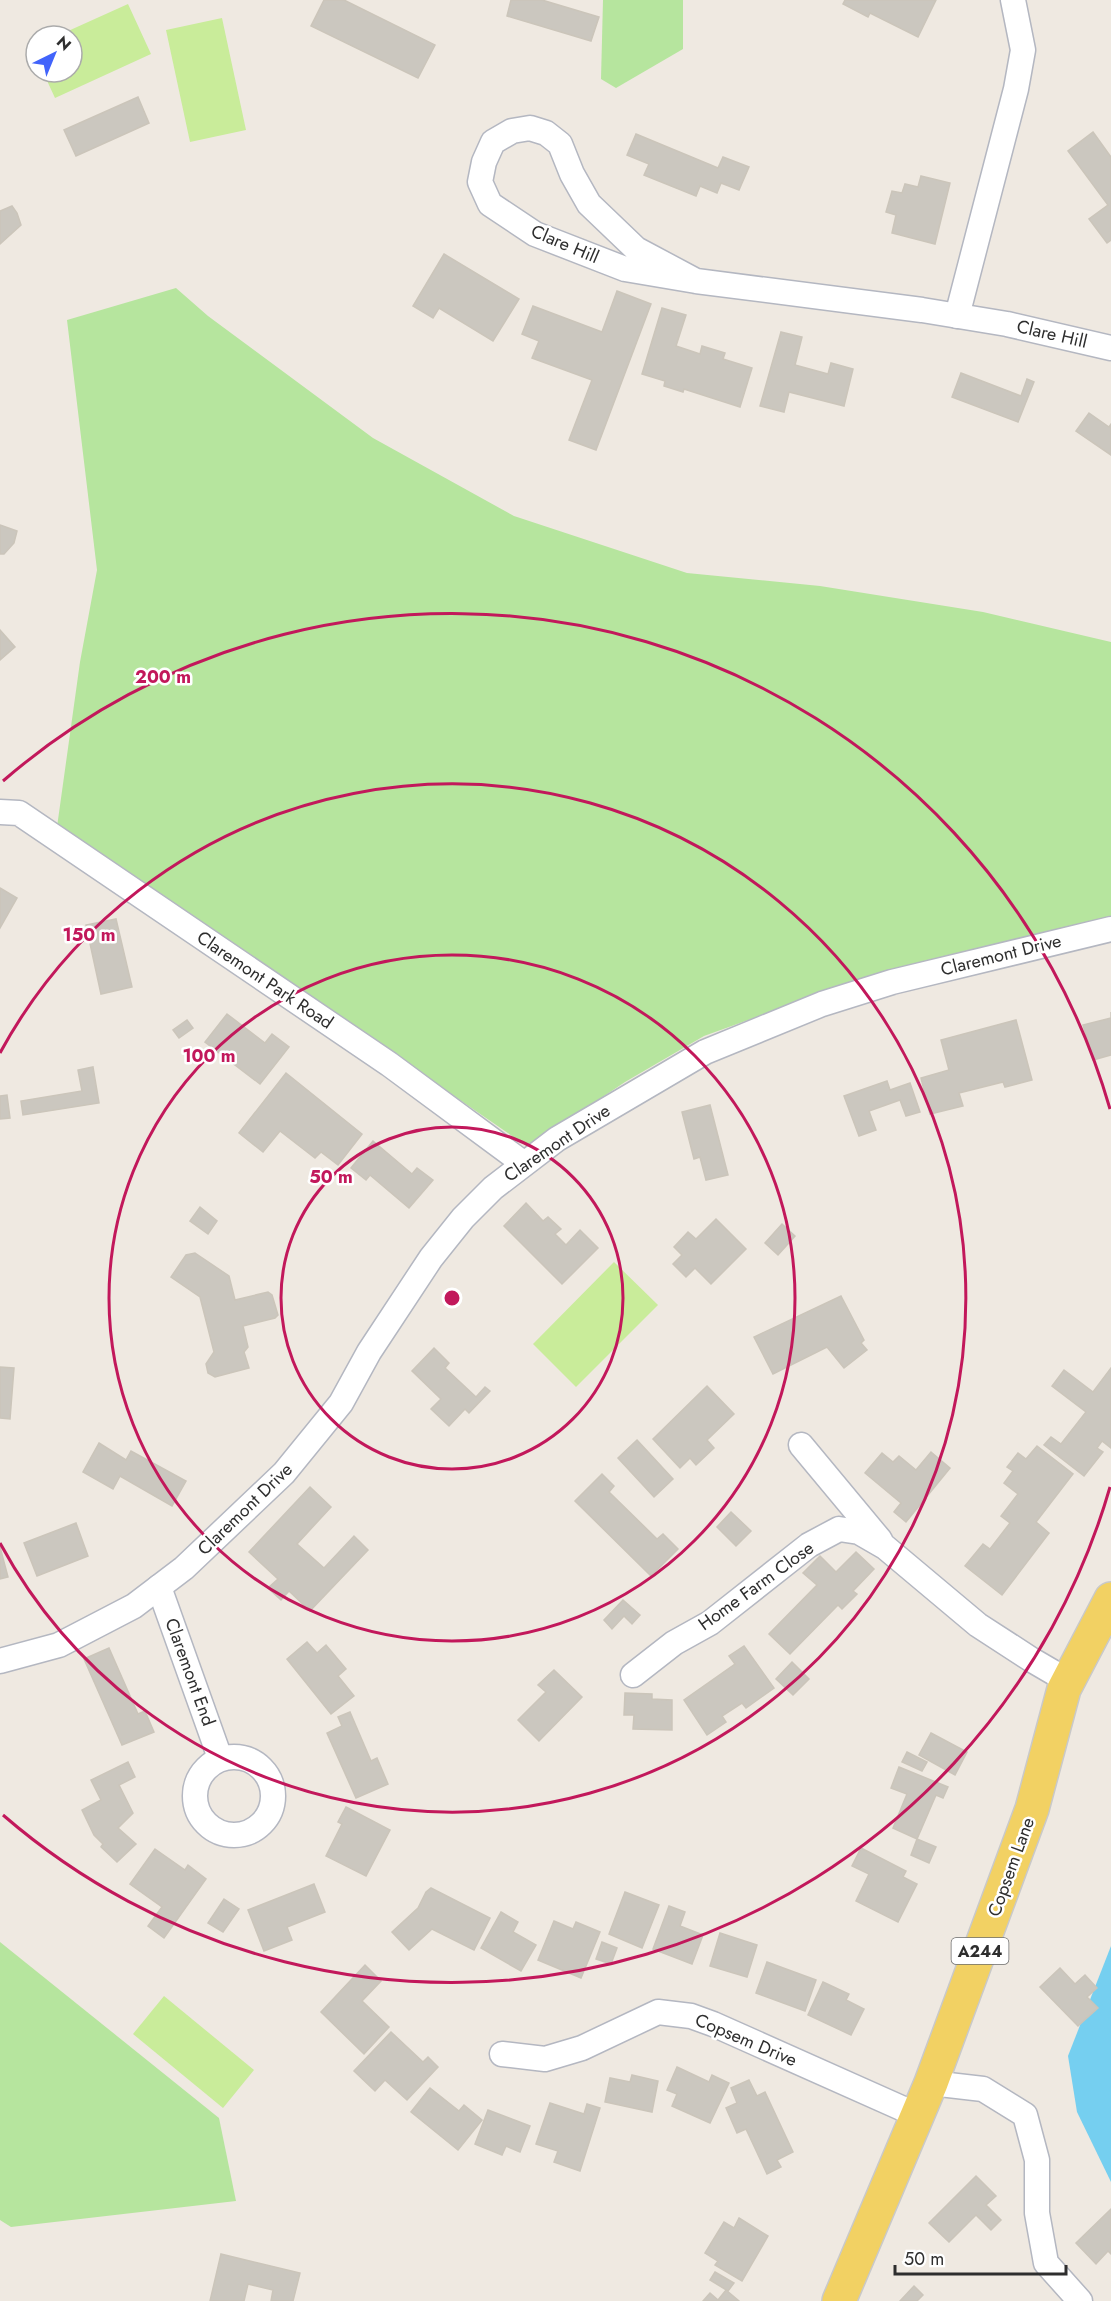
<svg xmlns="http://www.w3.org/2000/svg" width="1111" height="2301" viewBox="0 0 1111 2301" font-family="Jost,sans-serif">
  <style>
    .green { fill: #b6e59e }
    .pitch { fill: #c9ec9a }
    .water { fill: #75cff0 }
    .building { fill: #cbc7bf; stroke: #cbc5ba; stroke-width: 1.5 }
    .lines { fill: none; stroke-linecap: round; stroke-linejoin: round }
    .minor-casing { stroke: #b4b7c1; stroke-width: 27 }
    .primary-casing { stroke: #c9c9c9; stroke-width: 36 }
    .minor { stroke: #fff; stroke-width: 24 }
    .primary { stroke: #f2d163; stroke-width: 33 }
    .ring { fill: none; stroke: #c2185b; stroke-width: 3 }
    .labels { text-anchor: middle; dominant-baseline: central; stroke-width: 5; stroke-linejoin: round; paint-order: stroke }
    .shield { fill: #fff; stroke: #6d6d6d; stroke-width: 1.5 }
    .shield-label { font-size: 16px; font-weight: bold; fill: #2e2e2e }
    .street-label { font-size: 18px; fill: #2e2e2e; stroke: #fff }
    .centre { fill: #c2185b; stroke: #fff; stroke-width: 3 }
    .ring-label { font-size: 18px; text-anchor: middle; font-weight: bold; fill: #c2185b; stroke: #fff; stroke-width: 5; stroke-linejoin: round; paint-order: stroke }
  </style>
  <rect width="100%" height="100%" fill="#efe9e1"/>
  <g class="green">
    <polygon points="603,0 683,0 683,49 616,88 601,79"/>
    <polygon points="176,288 208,316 373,438 514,516 687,573 820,586 983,612 1111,642 1111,919 823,993 704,1036 625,1082 528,1147 271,970 57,827 80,662 97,570 67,320"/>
    <polygon points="0,1942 219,2118 236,2201 11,2227 0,2220"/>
  </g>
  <g class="pitch">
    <polygon points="128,4 151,54 55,98 43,72 72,72 72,36 57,36"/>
    <polygon points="222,18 246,130 190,142 166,30"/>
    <polygon points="614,1262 658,1305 576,1387 533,1344"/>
    <polygon points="164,1996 254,2070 223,2108 133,2034"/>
  </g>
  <polygon class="water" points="1111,1946 1111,2182 1077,2112 1068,2056"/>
  <g class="building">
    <polygon points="324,0 344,0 435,45 418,78 311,26"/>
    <polygon points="511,0 542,0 599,17 591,41 507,16"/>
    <polygon points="845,0 936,0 918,37 870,13 868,17 843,4"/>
    <polygon points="138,97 149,123 76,156 64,130"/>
    <polygon points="1093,132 1111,157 1111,240 1107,243 1089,219 1108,205 1068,151"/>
    <polygon points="636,134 718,168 723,157 749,167 739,190 721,183 717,193 700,186 696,196 644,175 649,164 627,155"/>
    <polygon points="921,176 950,183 935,244 892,233 896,215 886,212 892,191 902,193 905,184 918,187"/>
    <polygon points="12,206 17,213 21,225 0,244 0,211"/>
    <polygon points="444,254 519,299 493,341 439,308 433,318 413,306"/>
    <polygon points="617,291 651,304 596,450 569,440 592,380 532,358 539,341 522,334 533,306 602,332"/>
    <polygon points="662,308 686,315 676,346 700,354 702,346 725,353 723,359 752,368 740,407 684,389 683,392 664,386 665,381 642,374"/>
    <polygon points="781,332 802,337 795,365 828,374 831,363 853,369 844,406 789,392 784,412 760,406"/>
    <polygon points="961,373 1021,396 1027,379 1034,382 1018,422 952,397"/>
    <polygon points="1089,413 1109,427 1111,424 1111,455 1076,431"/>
    <polygon points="0,525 17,531 14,543 4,554 0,554"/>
    <polygon points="0,630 15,647 0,660"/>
    <polygon points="0,888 17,898 0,928"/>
    <polygon points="116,919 132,987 101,994 86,925"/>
    <polygon points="1111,1012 1111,1055 1093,1060 1083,1025 1111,1018"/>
    <polygon points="227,1014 265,1043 272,1034 289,1047 260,1084 205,1042"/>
    <polygon points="187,1020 193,1028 179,1038 173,1030"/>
    <polygon points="1016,1020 1032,1080 1005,1087 1003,1082 959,1093 963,1106 930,1114 921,1078 949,1070 941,1040"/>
    <polygon points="93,1067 99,1103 23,1115 21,1101 82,1091 78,1070"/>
    <polygon points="286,1073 362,1134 338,1165 321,1152 315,1158 280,1131 263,1152 239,1133"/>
    <polygon points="887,1081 890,1090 910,1083 920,1112 906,1116 900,1100 869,1111 876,1130 859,1136 844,1096"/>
    <polygon points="7,1095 10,1118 0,1119 0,1096"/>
    <polygon points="710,1105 728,1175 706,1180 700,1157 694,1159 682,1112"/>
    <polygon points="373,1141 412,1174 417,1168 433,1180 409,1208 370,1175 366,1180 351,1168"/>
    <polygon points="526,1203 543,1221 548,1217 561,1229 555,1234 566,1245 580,1230 598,1248 562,1284 504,1226"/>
    <polygon points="200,1207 217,1221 208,1234 190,1221"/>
    <polygon points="716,1219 746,1249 711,1284 695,1268 686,1277 673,1264 682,1255 674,1247 688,1232 696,1239"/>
    <polygon points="782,1224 795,1236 778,1255 765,1243"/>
    <polygon points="195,1253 229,1276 235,1300 268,1292 272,1295 278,1315 275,1318 243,1326 248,1347 244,1352 249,1368 215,1377 208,1373 206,1364 214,1352 200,1297 171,1277 186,1255"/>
    <polygon points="841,1296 864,1340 861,1343 867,1350 844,1368 827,1347 773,1374 754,1337"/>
    <polygon points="434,1348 449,1363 445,1368 476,1397 485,1387 490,1391 469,1413 465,1409 449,1426 431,1409 441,1399 412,1371"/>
    <polygon points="0,1367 14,1368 10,1419 0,1418"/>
    <polygon points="1111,1368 1111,1448 1102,1441 1097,1448 1103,1452 1084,1476 1044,1445 1051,1437 1061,1444 1086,1412 1052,1386 1064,1370 1093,1392"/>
    <polygon points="707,1386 734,1414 707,1440 714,1448 696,1465 690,1458 680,1468 653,1439"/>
    <polygon points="637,1440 673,1479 654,1497 618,1458"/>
    <polygon points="99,1443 126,1460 131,1451 186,1481 172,1506 120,1476 113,1489 83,1472"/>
    <polygon points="1037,1446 1073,1474 1036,1522 1049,1533 1002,1595 965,1566 983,1544 990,1549 1010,1523 1001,1516 1018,1494 1004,1483 1013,1471 1007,1467 1018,1453 1026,1459"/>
    <polygon points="931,1452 950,1468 906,1522 894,1512 901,1503 865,1473 882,1453 893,1462 899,1456 916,1470"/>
    <polygon points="602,1474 614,1486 609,1492 657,1539 663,1534 678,1549 651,1576 575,1501"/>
    <polygon points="310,1487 331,1507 297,1544 324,1568 354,1536 368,1550 310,1611 289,1591 281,1600 268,1588 278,1579 249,1552"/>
    <polygon points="731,1512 751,1531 736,1546 717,1527"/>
    <polygon points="76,1523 88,1556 37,1576 24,1543"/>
    <polygon points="0,1547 8,1577 0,1579"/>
    <polygon points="856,1552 874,1569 853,1591 857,1594 842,1609 838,1605 790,1654 769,1634 817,1585 803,1573 820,1556 836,1572"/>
    <polygon points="623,1600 640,1615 632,1624 624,1616 612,1629 604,1620"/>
    <polygon points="307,1642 317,1653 326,1645 346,1669 338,1676 354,1696 331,1714 287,1659"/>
    <polygon points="744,1646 774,1688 746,1708 742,1703 722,1716 726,1722 707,1735 684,1700 735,1664 729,1656"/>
    <polygon points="109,1648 138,1714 145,1711 154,1732 122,1745 84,1659"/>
    <polygon points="792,1662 809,1679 793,1695 776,1679"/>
    <polygon points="554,1670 582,1697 539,1741 518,1720 546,1692 538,1685"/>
    <polygon points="625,1693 652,1694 652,1699 672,1700 672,1730 633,1729 634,1715 624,1715"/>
    <polygon points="350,1712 371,1761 377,1758 388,1784 356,1798 327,1733 342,1726 338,1717"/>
    <polygon points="931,1733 967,1752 955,1775 919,1755"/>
    <polygon points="907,1752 927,1762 922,1771 902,1762"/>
    <polygon points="128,1762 135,1777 119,1785 133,1813 118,1828 136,1844 117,1862 101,1847 103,1844 94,1835 82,1810 101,1800 91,1780"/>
    <polygon points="899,1767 948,1787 943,1798 936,1795 917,1839 893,1828 907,1794 891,1788"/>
    <polygon points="346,1807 390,1830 366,1876 326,1856 342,1824 338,1822"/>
    <polygon points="917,1839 936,1847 929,1863 911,1855"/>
    <polygon points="861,1848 906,1871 903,1877 917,1884 898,1922 856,1901 869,1874 852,1866"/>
    <polygon points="155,1849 185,1870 188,1865 206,1879 164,1938 148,1926 162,1907 130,1884"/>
    <polygon points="314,1884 325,1912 287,1927 292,1940 264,1951 248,1910"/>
    <polygon points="431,1888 490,1918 474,1950 432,1929 409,1950 392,1932 418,1908 426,1892"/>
    <polygon points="625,1892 659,1905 642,1948 609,1934"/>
    <polygon points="224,1899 239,1909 223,1932 208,1923"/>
    <polygon points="669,1906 685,1912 680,1926 703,1935 692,1964 653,1949"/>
    <polygon points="501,1912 518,1922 513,1932 536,1945 521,1971 481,1948"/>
    <polygon points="554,1921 573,1929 576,1922 600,1932 581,1978 538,1960"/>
    <polygon points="720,1933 757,1945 747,1977 710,1966"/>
    <polygon points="602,1942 617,1948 611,1964 596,1959"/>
    <polygon points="767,1962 816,1980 805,2011 756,1993"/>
    <polygon points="365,1965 381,1981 362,2001 389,2027 364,2054 321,2012"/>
    <polygon points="1060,1968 1075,1984 1085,1975 1097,1988 1087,1997 1098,2008 1078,2026 1040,1987"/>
    <polygon points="823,1982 849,1994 846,2000 864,2009 851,2035 808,2015"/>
    <polygon points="391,2032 423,2062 428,2057 438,2067 407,2100 385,2080 375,2091 354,2071"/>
    <polygon points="677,2067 709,2082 712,2075 729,2083 710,2123 672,2106 677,2094 667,2090"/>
    <polygon points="632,2075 658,2081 652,2112 605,2102 610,2078 630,2082"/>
    <polygon points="749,2080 757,2096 765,2092 793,2152 777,2160 781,2167 767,2174 746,2129 737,2133 726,2108 737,2103 731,2088"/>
    <polygon points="430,2088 459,2111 464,2105 482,2120 458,2150 411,2112"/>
    <polygon points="550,2103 584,2114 587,2104 600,2108 580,2171 554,2162 558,2151 536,2144"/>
    <polygon points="488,2110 530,2126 520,2152 506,2146 502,2155 475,2144"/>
    <polygon points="976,2176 996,2196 986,2205 1001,2220 991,2230 976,2215 949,2242 929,2223"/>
    <polygon points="1111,2209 1111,2254 1108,2251 1096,2264 1076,2243"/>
    <polygon points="739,2218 768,2236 742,2281 715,2265 718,2261 705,2253 724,2222 734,2228"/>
    <polygon points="221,2254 300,2273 293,2301 271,2301 273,2290 248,2284 244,2301 210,2301"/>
    <polygon points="715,2272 734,2283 728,2291 710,2280"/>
    <polygon points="914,2286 923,2295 917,2301 900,2301"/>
    <polygon points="726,2290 739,2301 703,2301 710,2293 718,2300"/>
  </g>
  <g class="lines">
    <defs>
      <g id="minor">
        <polyline points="696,281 636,249 589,204 572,174 560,144 546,133 530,128 512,131 493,142 484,162 480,182 490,204 535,234 625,269 696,281 922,310 1007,324 1111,348"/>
        <polyline points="957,316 1016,89 1023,50 1013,0"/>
        <polyline points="0,812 19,813 389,1064 523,1163"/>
        <polyline points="801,1445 880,1540"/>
        <polyline points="159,1587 220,1758"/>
        <polyline points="0,1661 59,1645 134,1606 184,1568 284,1473 341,1403 369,1352 431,1258 463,1218 493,1188 557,1139 705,1052 822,1004 892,982 1111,929"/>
        <polyline points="633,1675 674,1643 710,1623 809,1545 839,1529 859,1532 885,1547 978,1625 1032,1660 1068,1681"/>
        <circle cx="234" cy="1796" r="39"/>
        <polyline points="502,2054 545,2059 582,2048 658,2012 691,2016 713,2024 917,2115"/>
        <polyline points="931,2083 983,2089 1025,2115 1037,2160 1037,2213 1046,2263 1080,2301"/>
      </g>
      <polyline id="primary" points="839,2301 931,2083 1032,1809 1064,1689 1111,1599"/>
    </defs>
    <use href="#minor" class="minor-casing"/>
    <use href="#primary" class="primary-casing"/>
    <use href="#minor" class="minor"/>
    <use href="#primary" class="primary"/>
  </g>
  <g class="ring">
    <circle cx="452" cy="1298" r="171"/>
    <circle cx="452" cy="1298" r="343"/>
    <path d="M0 1053A514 514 0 1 1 0 1543"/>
    <path d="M1110 1487A685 685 0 0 1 3 1815M3 781A685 685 0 0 1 1110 1109"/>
  </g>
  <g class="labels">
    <rect class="shield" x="951.5" y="1938" width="57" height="26" rx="4.5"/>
    <g class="shield-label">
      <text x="980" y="1951">A244</text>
    </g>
    <g class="street-label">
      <text transform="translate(565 244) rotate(23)">Clare Hill</text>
      <text transform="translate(1052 334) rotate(13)">Clare Hill</text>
      <text transform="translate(1001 955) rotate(-14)">Claremont Drive</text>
      <text transform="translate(265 980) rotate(34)">Claremont Park Road</text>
      <text transform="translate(557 1143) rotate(-34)">Claremont Drive</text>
      <text transform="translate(245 1509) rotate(-44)">Claremont Drive</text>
      <text transform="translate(756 1586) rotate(-36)">Home Farm Close</text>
      <text transform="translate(190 1672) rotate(70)">Claremont End</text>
      <text transform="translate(1011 1867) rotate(-70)">Copsem Lane</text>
      <text transform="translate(746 2040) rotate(23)">Copsem Drive</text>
    </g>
  </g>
  <circle cx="452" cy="1298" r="9" class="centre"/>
  <g class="ring-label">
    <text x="163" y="683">200 m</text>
    <text x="89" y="941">150 m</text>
    <text x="209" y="1062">100 m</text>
    <text x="331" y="1183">50 m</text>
  </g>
  <g transform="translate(54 54) rotate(43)"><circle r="28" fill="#ffffff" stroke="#ababab" stroke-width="1.5"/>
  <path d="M0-4.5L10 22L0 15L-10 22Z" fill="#4264fb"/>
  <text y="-9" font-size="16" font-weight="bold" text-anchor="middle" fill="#2e2e2e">N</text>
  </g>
  <path d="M895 2265v9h171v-9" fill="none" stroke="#2e2e2e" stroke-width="3"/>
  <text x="904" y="2265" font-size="18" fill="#2e2e2e" stroke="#ffffff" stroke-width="4.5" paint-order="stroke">50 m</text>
</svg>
